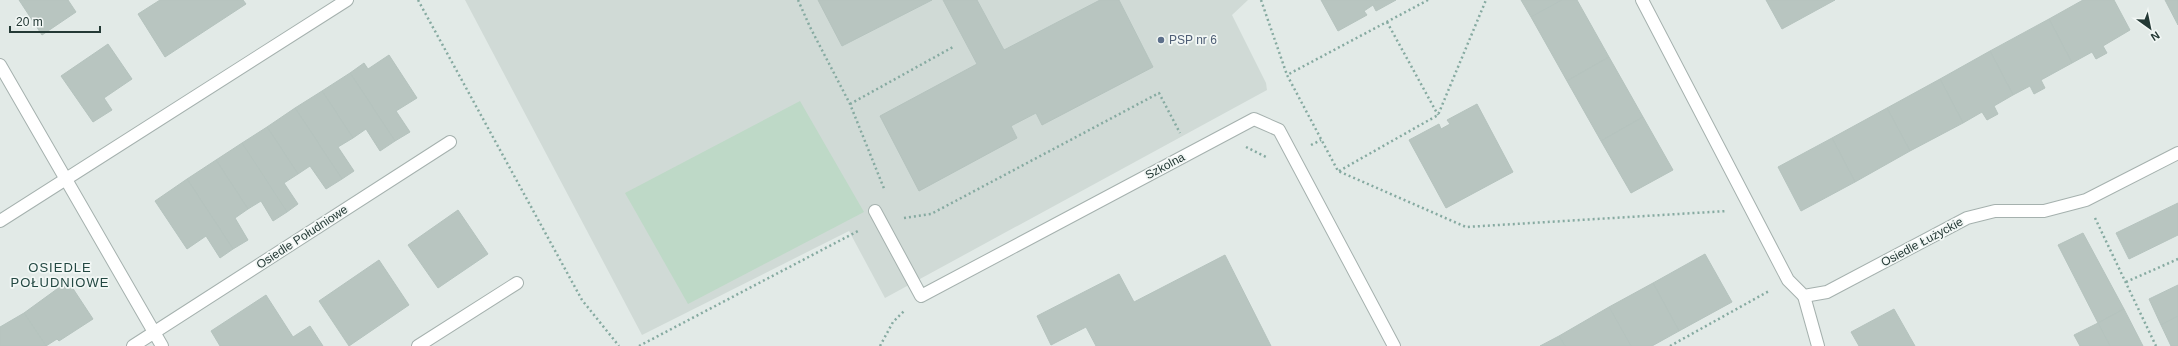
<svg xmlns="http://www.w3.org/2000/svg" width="2178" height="346" viewBox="0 0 2178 346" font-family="Arial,sans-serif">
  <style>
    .built { fill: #d0dad6 }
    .green { fill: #bed9c7 }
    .building { fill: #b8c5c0; stroke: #b5c3be }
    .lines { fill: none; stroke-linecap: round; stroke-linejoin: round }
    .minor-casing { stroke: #a5b1ae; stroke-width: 14 }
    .path { stroke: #86aaa1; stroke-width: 2.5; stroke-dasharray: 2 3; stroke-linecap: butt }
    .minor { stroke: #fff; stroke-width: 12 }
    .service-dot { fill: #5c6f8a; stroke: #f2f7f5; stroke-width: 1.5 }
    .labels { text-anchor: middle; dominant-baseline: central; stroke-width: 3.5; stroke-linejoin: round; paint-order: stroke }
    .service-label { font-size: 12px; fill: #4e5e75; stroke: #f2f7f5; text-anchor: start }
    .street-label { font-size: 12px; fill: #243935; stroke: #f2f7f5 }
    .neighbourhood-label { font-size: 13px; letter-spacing: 1px; fill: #234842; stroke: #f2f7f5 }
  </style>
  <rect width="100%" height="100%" fill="#e2eae7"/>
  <polygon class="built" points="465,0 1248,0 1232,15 1266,83 1267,90 885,298 849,231 642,335"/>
  <polygon class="green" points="800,101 864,212 688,304 625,193"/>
  <g class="building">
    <polygon points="19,0 68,0 76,12 42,35"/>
    <polygon points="160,0 243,0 246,4 165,57 138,14"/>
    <polygon points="818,0 932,0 842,46"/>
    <polygon points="943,0 977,0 1004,50 1100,0 1119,0 1153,67 1042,125 1036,113 1011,126 1017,138 919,191 880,116 977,64"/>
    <polygon points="1321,0 1396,0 1376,11 1373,5 1364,11 1367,15 1338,31"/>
    <polygon points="1521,0 1562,0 1531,17"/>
    <polygon points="1562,0 1577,0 1609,57 1567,81 1531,17"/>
    <polygon points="1766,0 1835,0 1782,29"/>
    <polygon points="2083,0 2114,0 2130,30 2103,46 2107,53 2096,59 2092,52 2072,63 2049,19"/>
    <polygon points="2165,0 2178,0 2178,25"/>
    <polygon points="2049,19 2072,63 2041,80 2045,88 2034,94 2030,86 2013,95 1990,51"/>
    <polygon points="108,44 132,79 104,98 112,110 93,122 61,76"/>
    <polygon points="1990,51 2013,95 1994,106 1998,114 1987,120 1982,112 1963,123 1940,79"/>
    <polygon points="389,55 417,98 396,111 410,132 395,141 350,73 364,63 368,69"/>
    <polygon points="1609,57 1643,117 1601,141 1567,81"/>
    <polygon points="350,73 395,141 380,151 366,129 353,138 322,91"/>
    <polygon points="1940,79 1963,123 1910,151 1887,108"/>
    <polygon points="322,91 353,138 338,147 354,171 342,179 295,108"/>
    <polygon points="1477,104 1513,172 1446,208 1409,140 1439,124 1441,129 1450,124 1447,120"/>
    <polygon points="295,108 342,179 326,189 310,166 298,174 267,127"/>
    <polygon points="1887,108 1910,151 1855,182 1832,138"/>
    <polygon points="1643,117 1673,170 1631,193 1601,141"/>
    <polygon points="267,127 298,174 284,183 298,204 287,212 242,143"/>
    <polygon points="1832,138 1855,182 1801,211 1778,167"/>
    <polygon points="242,143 287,212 273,221 261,201 248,209 216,160"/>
    <polygon points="216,160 248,209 235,218 248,240 233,249 187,179"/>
    <polygon points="187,179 233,249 220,258 206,236 187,249 155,201"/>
    <polygon points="2178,203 2178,235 2129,259 2116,233"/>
    <polygon points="458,210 488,254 438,288 408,245"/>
    <polygon points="2083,233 2124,309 2098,323 2058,245"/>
    <polygon points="1705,254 1732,302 1679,331 1653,283"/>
    <polygon points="1225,255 1271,346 1096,346 1086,327 1051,345 1037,316 1119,274 1134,302"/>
    <polygon points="379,260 409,305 349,346 319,301"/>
    <polygon points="68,281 93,319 59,341 57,339 46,346 24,313"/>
    <polygon points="1653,283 1679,331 1652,346 1631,346 1609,307"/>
    <polygon points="2178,285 2178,316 2161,325 2149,299"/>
    <polygon points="266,295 293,337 310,326 323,346 220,346 211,331"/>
    <polygon points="1609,307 1631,346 1565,346 1559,336"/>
    <polygon points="1894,309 1915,346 1859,346 1851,332"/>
    <polygon points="2124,309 2143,346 2110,346 2098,323"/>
    <polygon points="24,313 46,346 0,346 0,327"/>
    <polygon points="2178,316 2178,346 2171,346 2161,325"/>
    <polygon points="2098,323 2110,346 2080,346 2074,335"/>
    <polygon points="1559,336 1565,346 1540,346"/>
  </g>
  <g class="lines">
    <defs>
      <g id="minor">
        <polyline points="1642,0 1788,280 1804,296 1827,292 1967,218 1995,211 2044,211 2086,200 2178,153"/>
        <polyline points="0,65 162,346"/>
        <polyline points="875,211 921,296 1254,119 1279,130 1394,346"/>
        <polyline points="0,221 347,0"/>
        <polyline points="1804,296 1818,346"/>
        <polyline points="133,346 450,142"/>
        <polyline points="418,346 517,283"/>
      </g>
    </defs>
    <use href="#minor" class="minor-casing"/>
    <g class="path">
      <polyline points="418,0 582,300 619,346"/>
      <polyline points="798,0 810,27 850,104 885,191"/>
      <polyline points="1261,0 1287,75"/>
      <polyline points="1428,0 1287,75 1338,171 1466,227 1727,211"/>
      <polyline points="1387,22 1438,115"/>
      <polyline points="850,104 953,47"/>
      <polyline points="1311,145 1321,140"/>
      <polyline points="1246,147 1268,158"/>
      <polyline points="1339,171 1438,115 1486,0"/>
      <polyline points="904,218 931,214 1159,93 1180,133"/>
      <polyline points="2095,218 2156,346"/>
      <polyline points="2126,282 2178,259"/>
      <polyline points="639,346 860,230"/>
      <polyline points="880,346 893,322 905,310"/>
      <polyline points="1670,346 1769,291"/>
    </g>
    <use href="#minor" class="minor"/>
  </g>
  <circle class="service-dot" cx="1161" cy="40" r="4"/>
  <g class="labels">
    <g class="service-label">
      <text x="1169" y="40">PSP nr 6</text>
    </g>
    <g class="street-label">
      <text transform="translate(1165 166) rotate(-28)">Szkolna</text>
      <text transform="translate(302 237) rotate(-33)">Osiedle Południowe</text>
      <text transform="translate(1922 242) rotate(-28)">Osiedle Łużyckie</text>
    </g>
    <g class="neighbourhood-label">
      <text x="60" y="267">OSIEDLE<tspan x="60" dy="15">POŁUDNIOWE</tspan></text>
    </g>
  </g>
  <g transform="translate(2150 28) rotate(147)" stroke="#f2f7f5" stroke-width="3" paint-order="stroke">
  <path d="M0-3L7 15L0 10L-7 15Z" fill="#243935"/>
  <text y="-6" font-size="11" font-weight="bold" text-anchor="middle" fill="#243935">N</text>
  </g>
  <path d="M10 26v6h90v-6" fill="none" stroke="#243935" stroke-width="2"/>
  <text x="16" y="26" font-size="12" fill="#243935" stroke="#f2f7f5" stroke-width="3" paint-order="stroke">20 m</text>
</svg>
